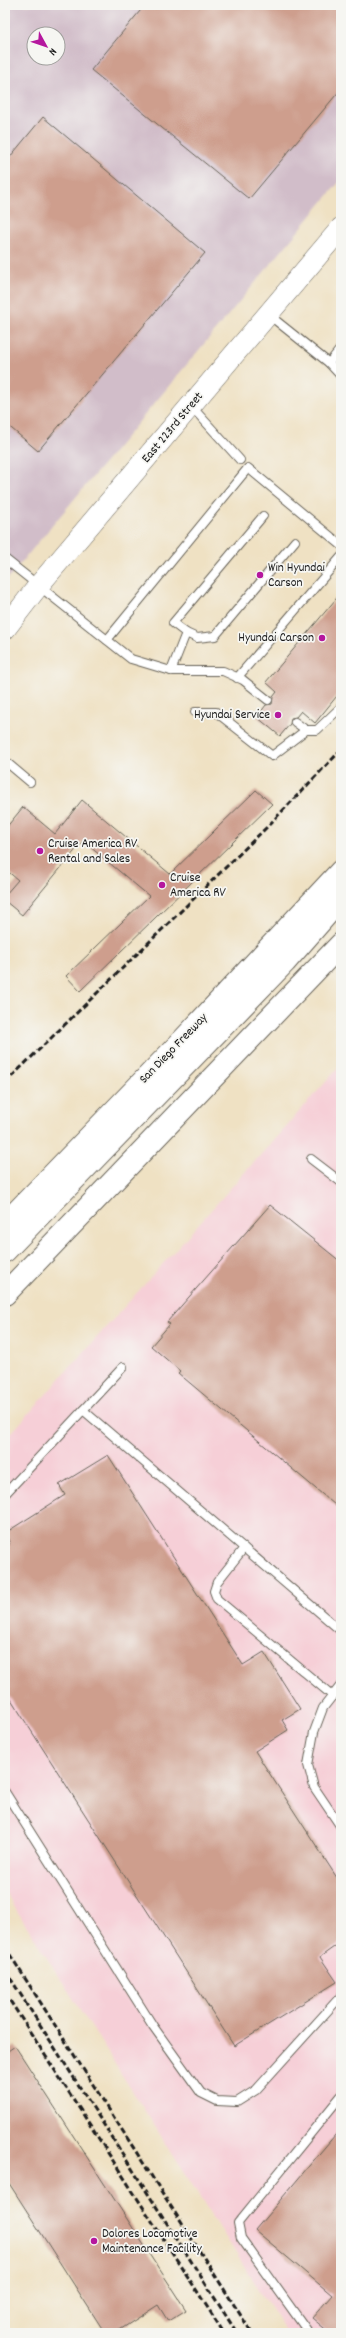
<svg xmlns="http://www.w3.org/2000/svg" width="346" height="2338" viewBox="0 0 346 2338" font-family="Dekko,sans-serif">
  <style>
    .built { fill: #f6cfd7 }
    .industrial { fill: #d1bdc9; fill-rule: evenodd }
    .building { fill: #ce9e8d }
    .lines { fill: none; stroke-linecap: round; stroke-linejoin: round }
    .lane-casing { stroke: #666156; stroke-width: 10 }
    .secondary-casing { stroke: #666156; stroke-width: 22 }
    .highway-casing { stroke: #666156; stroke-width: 24 }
    .lane { stroke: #fff; stroke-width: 8 }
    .secondary { stroke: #fff; stroke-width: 21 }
    .highway { stroke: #fff; stroke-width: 22 }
    .rail { stroke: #1c1c1c; stroke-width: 3; stroke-dasharray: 6 3; stroke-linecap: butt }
    .poi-dot { fill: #b5179e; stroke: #f6f6f2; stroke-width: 1.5 }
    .labels { text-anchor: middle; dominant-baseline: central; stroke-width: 3.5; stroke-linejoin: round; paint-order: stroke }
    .street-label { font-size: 13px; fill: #1c1c1c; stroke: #f6f6f2 }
    .poi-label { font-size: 13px; fill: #1c1c1c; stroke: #f6f6f2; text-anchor: start }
  </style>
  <rect width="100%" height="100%" fill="#f6f6f2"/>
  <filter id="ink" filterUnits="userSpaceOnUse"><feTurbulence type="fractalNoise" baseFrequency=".025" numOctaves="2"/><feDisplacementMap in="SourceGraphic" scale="8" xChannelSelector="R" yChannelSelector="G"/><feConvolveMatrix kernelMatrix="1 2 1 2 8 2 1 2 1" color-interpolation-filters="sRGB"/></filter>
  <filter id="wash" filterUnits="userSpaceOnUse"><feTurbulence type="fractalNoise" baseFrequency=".012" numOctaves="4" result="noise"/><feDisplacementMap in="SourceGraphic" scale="16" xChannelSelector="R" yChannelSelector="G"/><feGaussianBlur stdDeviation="0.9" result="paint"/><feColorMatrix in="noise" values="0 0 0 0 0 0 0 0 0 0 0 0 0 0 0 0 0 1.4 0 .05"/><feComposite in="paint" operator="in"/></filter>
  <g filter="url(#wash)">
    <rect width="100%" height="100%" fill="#efe1c3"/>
    <polygon class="built" points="341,1065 341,2333 287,2333 5,1892 5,1440"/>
    <path class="industrial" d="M 5,5 L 341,5 L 341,180 L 5,582 ZM 34,34 L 58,34 L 58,58 L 34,58 Z"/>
    <g id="blocks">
      <g class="building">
        <polygon points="145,5 341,5 341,89 249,199 91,70"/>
        <polygon points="43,117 205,253 38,451 5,423 5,163"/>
        <polygon points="341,593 341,691 315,723 301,711 296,717 291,718 290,724 280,736 257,717 266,705 272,704 273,697 277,692 266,682"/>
        <polygon points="256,790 272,804 80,991 66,976 149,896 83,841 22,915 5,901 5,895 18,880 5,869 5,829 23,807 55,834 82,800 170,874"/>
        <polygon points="270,1205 341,1262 341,1510 178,1373 180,1371 151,1346 170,1324 167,1322"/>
        <polygon points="108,1455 243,1665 264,1652 300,1709 282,1720 288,1730 255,1751 341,1884 341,1942 320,1957 337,1982 234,2046 5,1690 5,1547 10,1544 5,1533 65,1495 59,1485"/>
        <polygon points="15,2046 186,2310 168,2321 158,2305 115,2333 105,2333 5,2177 5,2053"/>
        <polygon points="341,2128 341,2333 330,2333 312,2318 332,2295 255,2230"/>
      </g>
    </g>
  </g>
  <g filter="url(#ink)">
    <use href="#blocks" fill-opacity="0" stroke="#666156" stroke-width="1"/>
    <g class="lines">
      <defs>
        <g id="lane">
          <polyline points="269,315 329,363 341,376"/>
          <polyline points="329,363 341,348"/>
          <polyline points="192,407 240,460"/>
          <polyline points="5,559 131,659 171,671 223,671 243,680 268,700"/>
          <polyline points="186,633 173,623 263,516"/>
          <polyline points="107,640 248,468 341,545"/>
          <polyline points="171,671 186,633 197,638 215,636 295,541"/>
          <polyline points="237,678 341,557"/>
          <polyline points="195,712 216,712 272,756 306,730"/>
          <polyline points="295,722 306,730 317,730 341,707"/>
          <polyline points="5,761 30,782"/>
          <polyline points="311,1159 341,1182"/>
          <polyline points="83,1410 123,1367"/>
          <polyline points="5,1494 83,1410 341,1631"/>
          <polyline points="244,1548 217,1582 214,1591 217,1599 333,1696"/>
          <polyline points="341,1685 323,1708 314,1732 308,1765 314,1787 341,1827"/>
          <polyline points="5,1792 153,2026 201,2093 217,2101 237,2102 256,2090 341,1996"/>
          <polyline points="309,2333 241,2238 238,2223 341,2096"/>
        </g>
        <polyline id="secondary" points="5,629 39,585 341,228"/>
        <g id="highway">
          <polyline points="5,1224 183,1040 341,871"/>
          <polyline points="5,1251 285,962 341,898"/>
          <polyline points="5,1294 341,944"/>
        </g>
      </defs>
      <use href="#lane" class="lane-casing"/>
      <use href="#secondary" class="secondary-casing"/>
      <use href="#highway" class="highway-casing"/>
      <use href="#lane" class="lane"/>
      <use href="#secondary" class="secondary"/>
      <use href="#highway" class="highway"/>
      <g class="rail">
        <polyline points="5,1083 267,827 341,750"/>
        <polyline points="5,1947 252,2333"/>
        <polyline points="5,1970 237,2333"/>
        <polyline points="5,1993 224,2333"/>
      </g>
    </g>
  </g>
  <g class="poi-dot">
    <circle cx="260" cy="575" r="4"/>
    <circle cx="322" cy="638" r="4"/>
    <circle cx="278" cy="715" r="4"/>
    <circle cx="40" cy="851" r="4"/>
    <circle cx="162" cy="885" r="4"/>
    <circle cx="94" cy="2241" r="4"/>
  </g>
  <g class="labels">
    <g class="street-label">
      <text transform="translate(173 428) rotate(-50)">East 223rd Street</text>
      <text transform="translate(174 1049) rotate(-46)">San Diego Freeway</text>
    </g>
    <g class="poi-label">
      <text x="268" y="568">Win Hyundai<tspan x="268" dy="15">Carson</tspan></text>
      <text x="314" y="638" text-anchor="end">Hyundai Carson</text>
      <text x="270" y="715" text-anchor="end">Hyundai Service</text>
      <text x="48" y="844">Cruise America RV<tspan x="48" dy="15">Rental and Sales</tspan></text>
      <text x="170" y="878">Cruise<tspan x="170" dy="15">America RV</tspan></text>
      <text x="102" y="2234">Dolores Locomotive<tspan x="102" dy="15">Maintenance Facility</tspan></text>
    </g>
  </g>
  <rect width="346" height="2338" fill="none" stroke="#f6f6f2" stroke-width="20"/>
  <g transform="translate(46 46) rotate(130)"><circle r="19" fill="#f6f6f2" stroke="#9f9f9c"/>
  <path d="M0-3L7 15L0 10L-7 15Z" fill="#b5179e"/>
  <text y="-6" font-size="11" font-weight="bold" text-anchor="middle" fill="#1c1c1c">N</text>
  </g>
</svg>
